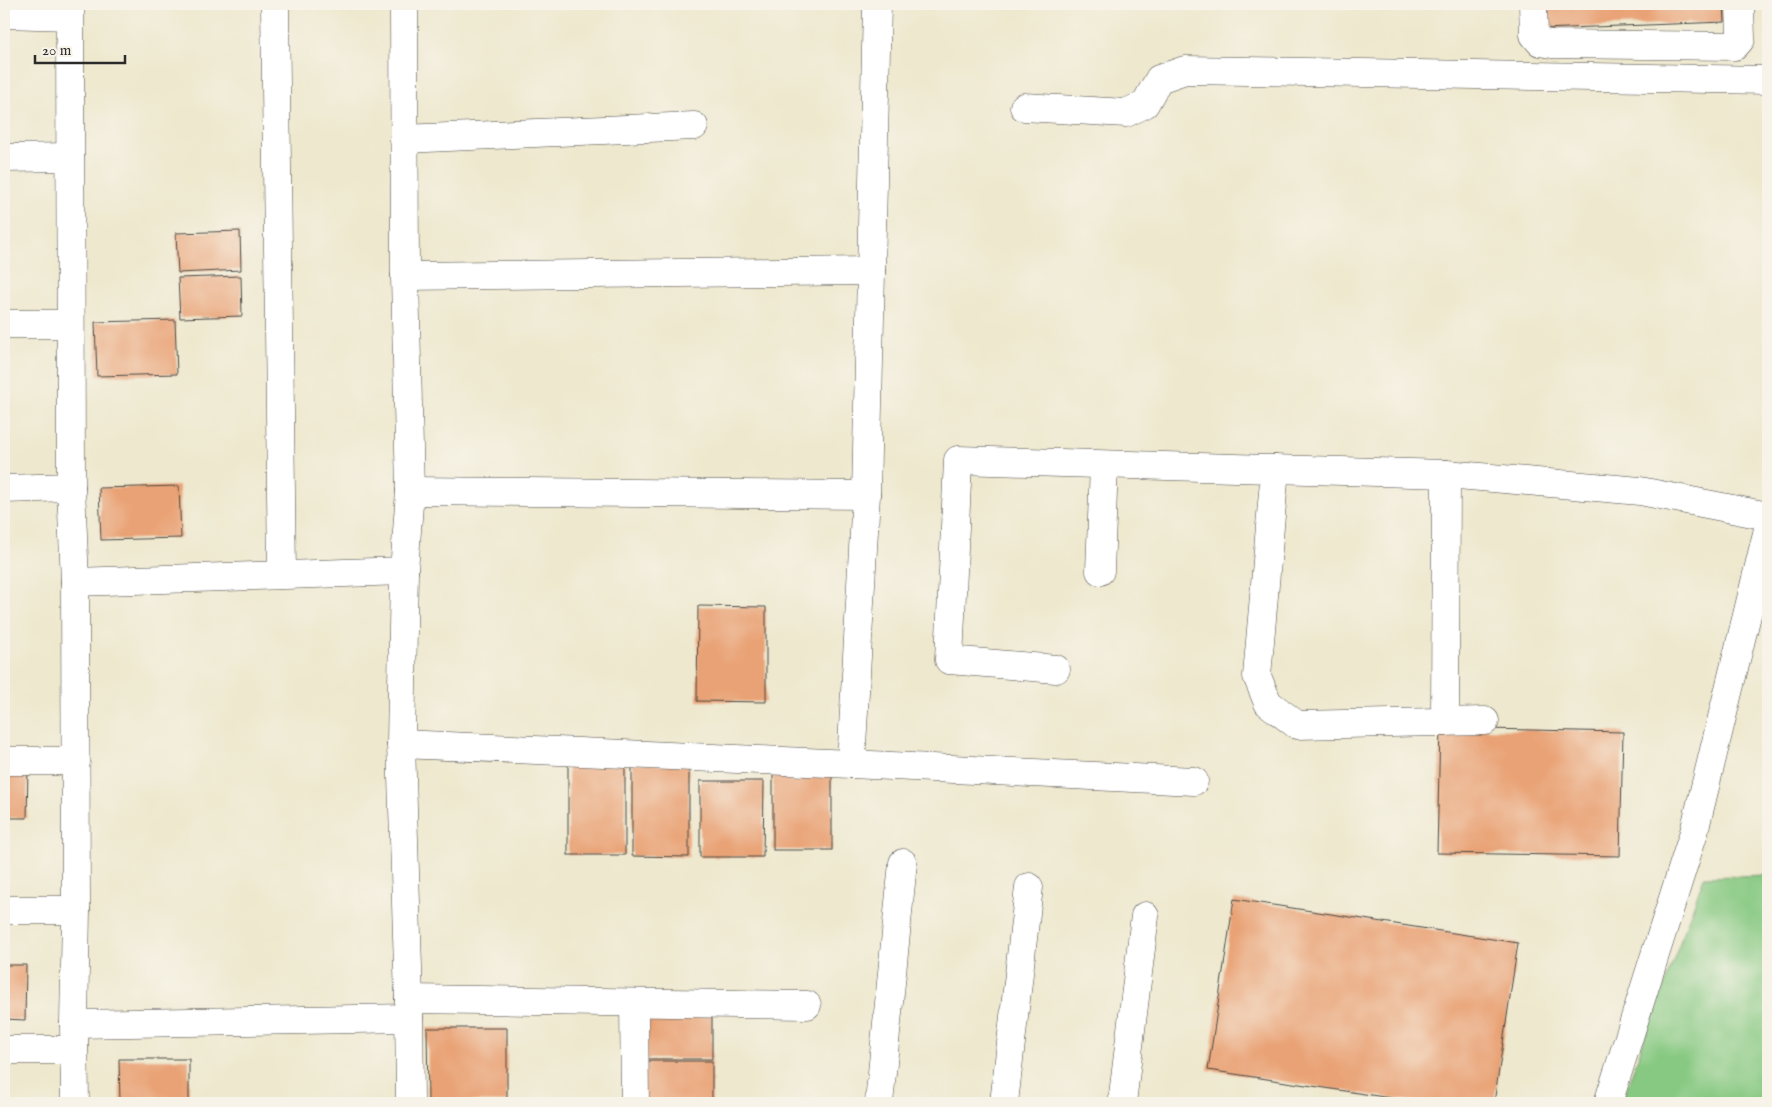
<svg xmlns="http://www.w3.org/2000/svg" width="1772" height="1107" viewBox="0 0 1772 1107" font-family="'IM FELL English',serif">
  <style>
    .green { fill: #87c982; stroke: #597a56 }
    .building { fill: #e9a274 }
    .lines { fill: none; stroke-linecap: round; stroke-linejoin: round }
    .minor-casing { stroke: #484743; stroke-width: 29 }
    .minor { stroke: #fff; stroke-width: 28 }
  </style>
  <rect width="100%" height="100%" fill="#f7f3e8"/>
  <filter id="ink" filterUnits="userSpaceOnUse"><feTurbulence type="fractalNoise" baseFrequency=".02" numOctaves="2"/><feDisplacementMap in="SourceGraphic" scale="10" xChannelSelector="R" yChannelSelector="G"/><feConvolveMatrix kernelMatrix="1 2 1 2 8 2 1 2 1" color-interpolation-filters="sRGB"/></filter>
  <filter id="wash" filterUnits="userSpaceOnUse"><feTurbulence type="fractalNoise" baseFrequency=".0096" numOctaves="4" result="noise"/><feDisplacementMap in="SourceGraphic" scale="20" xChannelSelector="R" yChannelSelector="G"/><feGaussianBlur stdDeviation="1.12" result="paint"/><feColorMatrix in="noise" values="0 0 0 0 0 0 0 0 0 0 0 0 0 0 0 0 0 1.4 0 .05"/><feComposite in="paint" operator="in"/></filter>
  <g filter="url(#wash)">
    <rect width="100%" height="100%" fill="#eee8ce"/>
    <polygon class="green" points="1768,875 1768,1103 1621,1103 1704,877"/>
    <g id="blocks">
      <g class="building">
        <polygon points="1540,4 1724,4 1725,22 1541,29"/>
        <polygon points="240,231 241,270 178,273 176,233"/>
        <polygon points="241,276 242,316 180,318 178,278"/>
        <polygon points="175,320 177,374 97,376 95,322"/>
        <polygon points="179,486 181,538 101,540 99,488"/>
        <polygon points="698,606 766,607 766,702 697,701"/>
        <polygon points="1440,728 1623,732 1620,856 1437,853"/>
        <rect x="568" y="763" width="57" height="92"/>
        <polygon points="632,764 689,765 689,857 632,856"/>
        <polygon points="4,768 28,768 27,818 4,818"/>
        <rect x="773" y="774" width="59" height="76"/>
        <polygon points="700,781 764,781 763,857 700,857"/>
        <polygon points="1234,899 1518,943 1494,1103 1423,1103 1208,1070"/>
        <polygon points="4,965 26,965 25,1020 4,1019"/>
        <polygon points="644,1011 712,1012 712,1059 644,1059"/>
        <polygon points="427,1028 507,1028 507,1102 428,1101"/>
        <polygon points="119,1059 189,1059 189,1103 120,1103"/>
        <rect x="644" y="1061" width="68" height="42"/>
      </g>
    </g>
  </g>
  <g filter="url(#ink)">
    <use href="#blocks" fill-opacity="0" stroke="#484743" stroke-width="1"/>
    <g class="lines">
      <defs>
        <g id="minor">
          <polyline points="70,4 71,487 75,582 76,910 74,1024 75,1103"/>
          <polyline points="275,4 282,574"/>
          <polyline points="404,4 405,276 410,491 404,571 401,744 409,999 410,1103"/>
          <polyline points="1533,4 1534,35 1540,42 1552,44 1735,46 1741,39 1740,4"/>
          <polyline points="4,14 69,16"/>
          <polyline points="1024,107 1126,113 1145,104 1159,79 1185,70 1768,80"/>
          <polyline points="404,139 694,126"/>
          <polyline points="4,158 70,157"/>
          <polyline points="405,276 871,271"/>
          <polyline points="4,324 70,324"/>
          <polyline points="1275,469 1257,676 1268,703 1297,725 1485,721"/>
          <polyline points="4,489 71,487"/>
          <polyline points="410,491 866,495"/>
          <polyline points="1100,571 1104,465"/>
          <polyline points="75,582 404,571"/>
          <polyline points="1056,669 949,660 958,460 1446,474 1640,491 1768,516"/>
          <polyline points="1445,722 1446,474"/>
          <polyline points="401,744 851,764 1194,781"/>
          <polyline points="4,761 76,761"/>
          <polyline points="851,764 866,495 877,4"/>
          <polyline points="4,910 76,910"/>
          <polyline points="409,999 807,1005"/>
          <polyline points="634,1003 635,1103"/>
          <polyline points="74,1024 409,1018"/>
          <polyline points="4,1050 74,1050"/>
          <polyline points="879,1103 903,863"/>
          <polyline points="1004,1103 1029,887"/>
          <polyline points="1122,1103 1145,916"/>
          <polyline points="1608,1103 1694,832 1768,529"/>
        </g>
      </defs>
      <use href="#minor" class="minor-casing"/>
      <use href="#minor" class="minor"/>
    </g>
  </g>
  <rect width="1772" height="1107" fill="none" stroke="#f7f3e8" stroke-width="20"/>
  <path d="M35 55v8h90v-8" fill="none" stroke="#2b2b2b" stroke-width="2.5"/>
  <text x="42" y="55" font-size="15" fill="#2b2b2b" stroke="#f7f3e8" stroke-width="4" paint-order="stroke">20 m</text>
</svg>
